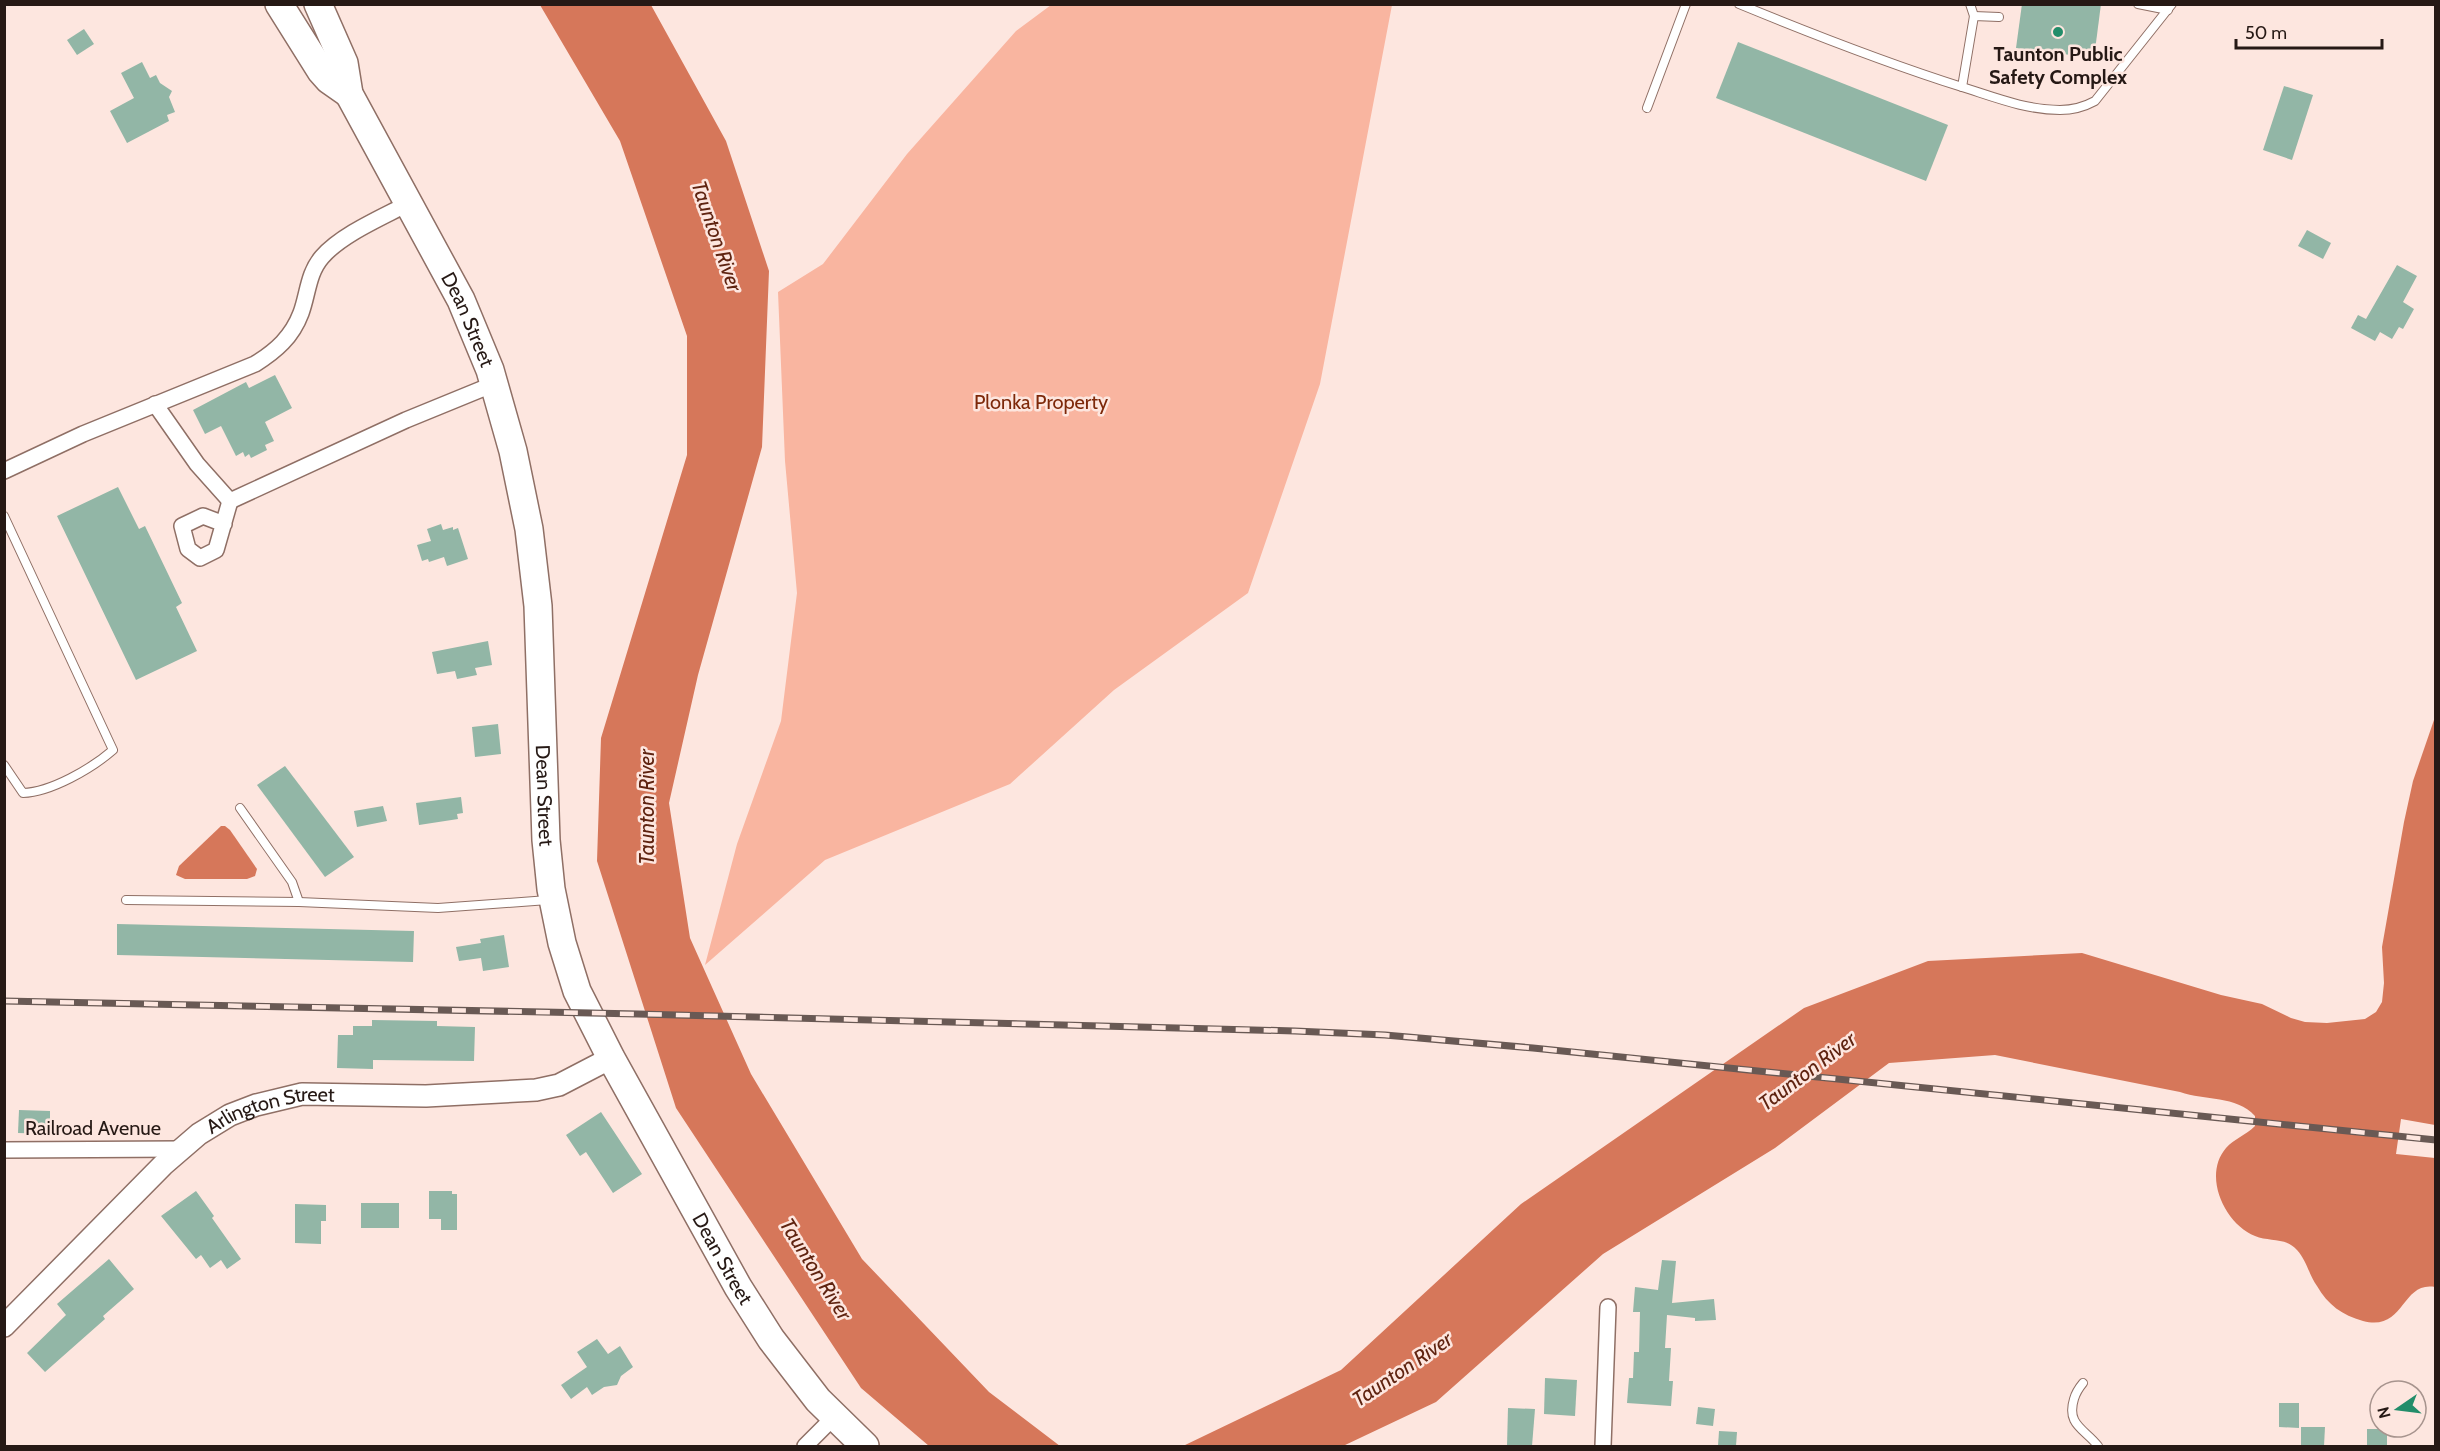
<svg xmlns="http://www.w3.org/2000/svg" width="2440" height="1451" viewBox="0 0 2440 1451" font-family="Cabin,sans-serif">
  <style>
    .green { fill: #f9b5a0 }
    .water { fill: #d6775a }
    .building { fill: #92b6a6 }
    .lines { fill: none; stroke-linecap: round; stroke-linejoin: round }
    .lane-casing { stroke: #8f6f65; stroke-width: 10 }
    .street-casing { stroke: #8f6f65; stroke-width: 18 }
    .secondary-casing { stroke: #8f6f65; stroke-width: 24 }
    .highway-casing { stroke: #8f6f65; stroke-width: 30 }
    .lane { stroke: #fff; stroke-width: 8 }
    .street { stroke: #fff; stroke-width: 15 }
    .secondary { stroke: #fff; stroke-width: 21 }
    .highway { stroke: #fff; stroke-width: 27 }
    .rail-casing { stroke: #695954; stroke-width: 7 }
    .rail { stroke: #fde6df; stroke-width: 4.5; stroke-dasharray: 14; stroke-linecap: butt }
    .poi-dot { fill: #238d6a; stroke: #fde6df; stroke-width: 2 }
    .labels { text-anchor: middle; dominant-baseline: central; stroke-width: 5; stroke-linejoin: round; paint-order: stroke }
    .poi-label { font-size: 20px; font-weight: bold; fill: #261915; stroke: #fde6df }
    .street-label { font-size: 20px; fill: #261915; stroke: #fde6df }
    .park-label { font-size: 20px; fill: #7d2809; stroke: #fde6df }
    .water-label { font-size: 21px; font-style: italic; fill: #5f2310; stroke: #fde6df }
  </style>
  <rect width="100%" height="100%" fill="#fde6df"/>
  <polygon class="green" points="1051,5 1392,5 1320,384 1248,593 1114,690 1010,784 825,860 705,965 737,844 781,721 797,593 785,461 778,292 823,264 907,154 1016,31"/>
  <g class="water">
    <polygon points="540,5 651,5 726,141 769,271 762,447 698,675 669,803 690,938 751,1074 862,1259 989,1392 1060,1446 929,1446 861,1388 676,1108 597,861 601,738 687,455 687,336 620,141"/>
    <path d="M 2435,717 L 2435,1125 L 2401,1119 L 2396,1154 L 2435,1158 L 2435,1287 C 2401,1281 2405,1332 2363,1321 C 2342,1315 2328,1305 2317,1286 C 2309,1275 2307,1261 2297,1250 C 2286,1237 2269,1242 2255,1236 C 2225,1224 2202,1176 2226,1148 C 2234,1139 2246,1135 2255,1126 L 2255,1116 C 2236,1095 2205,1101 2180,1092 L 1995,1055 L 1889,1063 L 1775,1148 L 1603,1254 L 1436,1402 L 1343,1446 L 1183,1446 L 1341,1370 L 1521,1204 L 1804,1008 L 1928,961 L 2082,953 L 2221,995 L 2262,1004 L 2291,1018 L 2305,1022 L 2327,1023 L 2365,1019 L 2376,1012 L 2382,1002 L 2384,983 L 2382,947 L 2404,822 L 2413,781 Z"/>
    <polygon points="221,826 225,826 230,830 257,869 255,876 247,879 185,879 176,875 179,866"/>
  </g>
  <g class="building">
    <polygon points="2022,4 2101,4 2094,58 2016,48"/>
    <polygon points="84,29 94,44 77,55 67,40"/>
    <polygon points="1738,42 1948,125 1926,181 1716,98"/>
    <polygon points="142,62 150,78 156,75 160,83 172,91 169,97 175,112 167,115 169,121 127,143 110,111 134,98 121,73"/>
    <polygon points="2284,86 2313,95 2292,160 2263,150"/>
    <polygon points="2307,230 2331,243 2323,259 2298,246"/>
    <polygon points="2397,265 2417,276 2403,302 2414,309 2403,329 2399,327 2392,339 2380,332 2375,341 2351,328 2358,315 2366,319"/>
    <polygon points="275,375 292,408 265,422 274,441 265,445 267,450 251,458 249,454 245,457 243,452 236,456 221,426 205,434 193,410 246,382 249,388"/>
    <polygon points="118,487 139,529 145,526 182,603 176,607 197,651 136,680 57,516"/>
    <polygon points="441,524 443,530 453,527 453,530 458,528 468,559 447,566 444,557 429,562 428,559 422,561 417,545 431,541 427,529"/>
    <polygon points="488,641 492,665 475,668 477,675 457,679 455,671 437,674 432,652"/>
    <polygon points="498,724 501,754 475,757 472,727"/>
    <polygon points="285,766 354,857 325,877 257,785"/>
    <polygon points="461,797 463,813 457,814 458,819 419,825 416,803"/>
    <polygon points="383,806 387,821 357,827 354,811"/>
    <polygon points="117,924 414,931 413,962 117,955"/>
    <polygon points="504,935 509,967 483,971 481,958 459,961 456,947 481,943 480,939"/>
    <polygon points="372,1020 437,1021 437,1026 475,1027 474,1061 373,1060 373,1069 337,1068 338,1035 353,1035 353,1026 372,1026"/>
    <polygon points="19,1110 50,1111 50,1134 18,1133"/>
    <polygon points="601,1112 642,1174 613,1193 586,1152 580,1156 566,1135"/>
    <polygon points="196,1191 214,1216 212,1218 241,1259 227,1269 221,1260 210,1268 201,1255 196,1259 161,1216"/>
    <polygon points="429,1191 452,1191 452,1194 457,1194 457,1230 441,1230 441,1219 429,1219"/>
    <rect x="361" y="1203" width="38" height="25"/>
    <polygon points="295,1204 326,1205 326,1221 321,1221 321,1244 295,1243"/>
    <polygon points="109,1259 134,1289 103,1316 105,1319 45,1372 27,1353 66,1315 57,1304"/>
    <polygon points="1662,1260 1676,1261 1672,1303 1714,1299 1716,1320 1695,1321 1695,1318 1667,1315 1665,1348 1671,1348 1669,1381 1673,1381 1671,1406 1627,1403 1629,1378 1633,1378 1634,1352 1639,1352 1640,1312 1633,1312 1635,1287 1658,1290"/>
    <polygon points="597,1339 608,1354 620,1346 633,1367 621,1376 617,1385 604,1387 592,1395 587,1387 571,1399 561,1385 587,1367 577,1352"/>
    <polygon points="1545,1378 1577,1380 1575,1416 1544,1414"/>
    <polygon points="2279,1403 2299,1403 2299,1428 2279,1427"/>
    <polygon points="1698,1407 1715,1409 1713,1426 1696,1424"/>
    <polygon points="1508,1408 1535,1409 1532,1446 1507,1446"/>
    <polygon points="2301,1427 2325,1427 2324,1446 2301,1446"/>
    <rect x="2367" y="1429" width="20" height="17"/>
    <polygon points="1719,1431 1737,1432 1736,1446 1718,1446"/>
  </g>
  <g class="lines">
    <defs>
      <g id="lane">
        <path d="M 1739,4 C 1812,34 1886,63 1962,87 C 1994,97 2026,110 2060,110 C 2073,110 2084,107 2095,101 L 2172,4"/>
        <polyline points="1970,4 1974,16"/>
        <polyline points="2138,4 2168,10"/>
        <polyline points="1962,87 1974,16 1999,17"/>
        <polyline points="1647,108 1686,4"/>
        <path d="M 4,516 L 113,750 C 91,769 51,792 23,793 L 4,765"/>
        <polyline points="240,808 292,882 299,902"/>
        <polyline points="126,900 299,902 438,908 548,900"/>
        <path d="M 2083,1383 C 2078,1389 2076,1392 2074,1399 C 2066,1425 2085,1429 2098,1446"/>
      </g>
      <g id="street">
        <polyline points="155,404 197,464 230,501"/>
        <path d="M 4,471 L 83,434 L 255,364 C 276,351 292,337 301,313 C 308,294 308,273 322,257 C 342,234 383,217 409,203"/>
        <polyline points="230,501 406,420 494,384"/>
        <polyline points="224,524 203,516 182,526 188,549 200,558 216,550 230,501"/>
        <polyline points="4,1150 181,1149"/>
        <polyline points="805,1446 833,1418"/>
        <polyline points="1603,1446 1608,1307"/>
      </g>
      <g id="secondary">
        <path id="s1" d="M 4,1326 L 163,1165 L 199,1134 L 230,1115 L 256,1105 L 302,1094 L 426,1096 L 536,1090 L 559,1085 L 611,1058"/>
      </g>
      <g id="highway">
        <polyline points="279,4 321,71 329,80 349,94"/>
        <path id="s2" d="M 318,4 L 344,63 L 349,94 L 461,300 L 490,370 L 513,451 L 529,529 L 538,606 L 546,840 L 551,889 L 562,943 L 577,991 L 611,1058 L 738,1287 L 771,1339 L 818,1400 L 865,1446"/>
      </g>
    </defs>
    <use href="#lane" class="lane-casing"/>
    <use href="#street" class="street-casing"/>
    <use href="#secondary" class="secondary-casing"/>
    <use href="#highway" class="highway-casing"/>
    <use href="#lane" class="lane"/>
    <use href="#street" class="street"/>
    <use href="#secondary" class="secondary"/>
    <use href="#highway" class="highway"/>
    <defs>
      <polyline id="rail" points="4,1001 638,1014 1295,1031 1385,1035 1533,1048 2436,1140"/>
    </defs>
    <use href="#rail" class="rail-casing"/>
    <use href="#rail" class="rail"/>
  </g>
  <circle class="poi-dot" cx="2058" cy="32" r="6"/>
  <g class="labels">
    <g class="poi-label">
      <text x="2058" y="54">Taunton Public<tspan x="2058" dy="23">Safety Complex</tspan></text>
    </g>
    <g class="street-label">
      <text stroke="none"><textPath href="#s2" startOffset="351">Dean Street</textPath></text>
      <text stroke="none"><textPath href="#s2" startOffset="837">Dean Street</textPath></text>
      <text stroke="none"><textPath href="#s1" startOffset="351">Arlington Street</textPath></text>
      <text x="93" y="1128">Railroad Avenue</text>
      <text stroke="none"><textPath href="#s2" startOffset="1341">Dean Street</textPath></text>
    </g>
    <g class="park-label">
      <text x="1041" y="402">Plonka Property</text>
    </g>
    <g class="water-label">
      <text transform="translate(717 236) rotate(71)">Taunton River</text>
      <text transform="translate(646 807) rotate(-90)">Taunton River</text>
      <text transform="translate(1807 1071) rotate(-37)">Taunton River</text>
      <text transform="translate(816 1269) rotate(58)">Taunton River</text>
      <text transform="translate(1402 1369) rotate(-34)">Taunton River</text>
    </g>
  </g>
  <rect width="2440" height="1451" fill="none" stroke="#261915" stroke-width="12"/>
  <g transform="translate(2398 1409) rotate(256)"><circle r="28" fill="#fde6df" stroke="#a7948e" stroke-width="1.5"/>
  <path d="M0-4.5L10 22L0 15L-10 22Z" fill="#238d6a"/>
  <text y="-9" font-size="16" font-weight="bold" text-anchor="middle" fill="#261915">N</text>
  </g>
  <path d="M2236 39v9h146v-9" fill="none" stroke="#261915" stroke-width="3"/>
  <text x="2245" y="39" font-size="18" fill="#261915" stroke="#fde6df" stroke-width="4.5" paint-order="stroke">50 m</text>
</svg>
